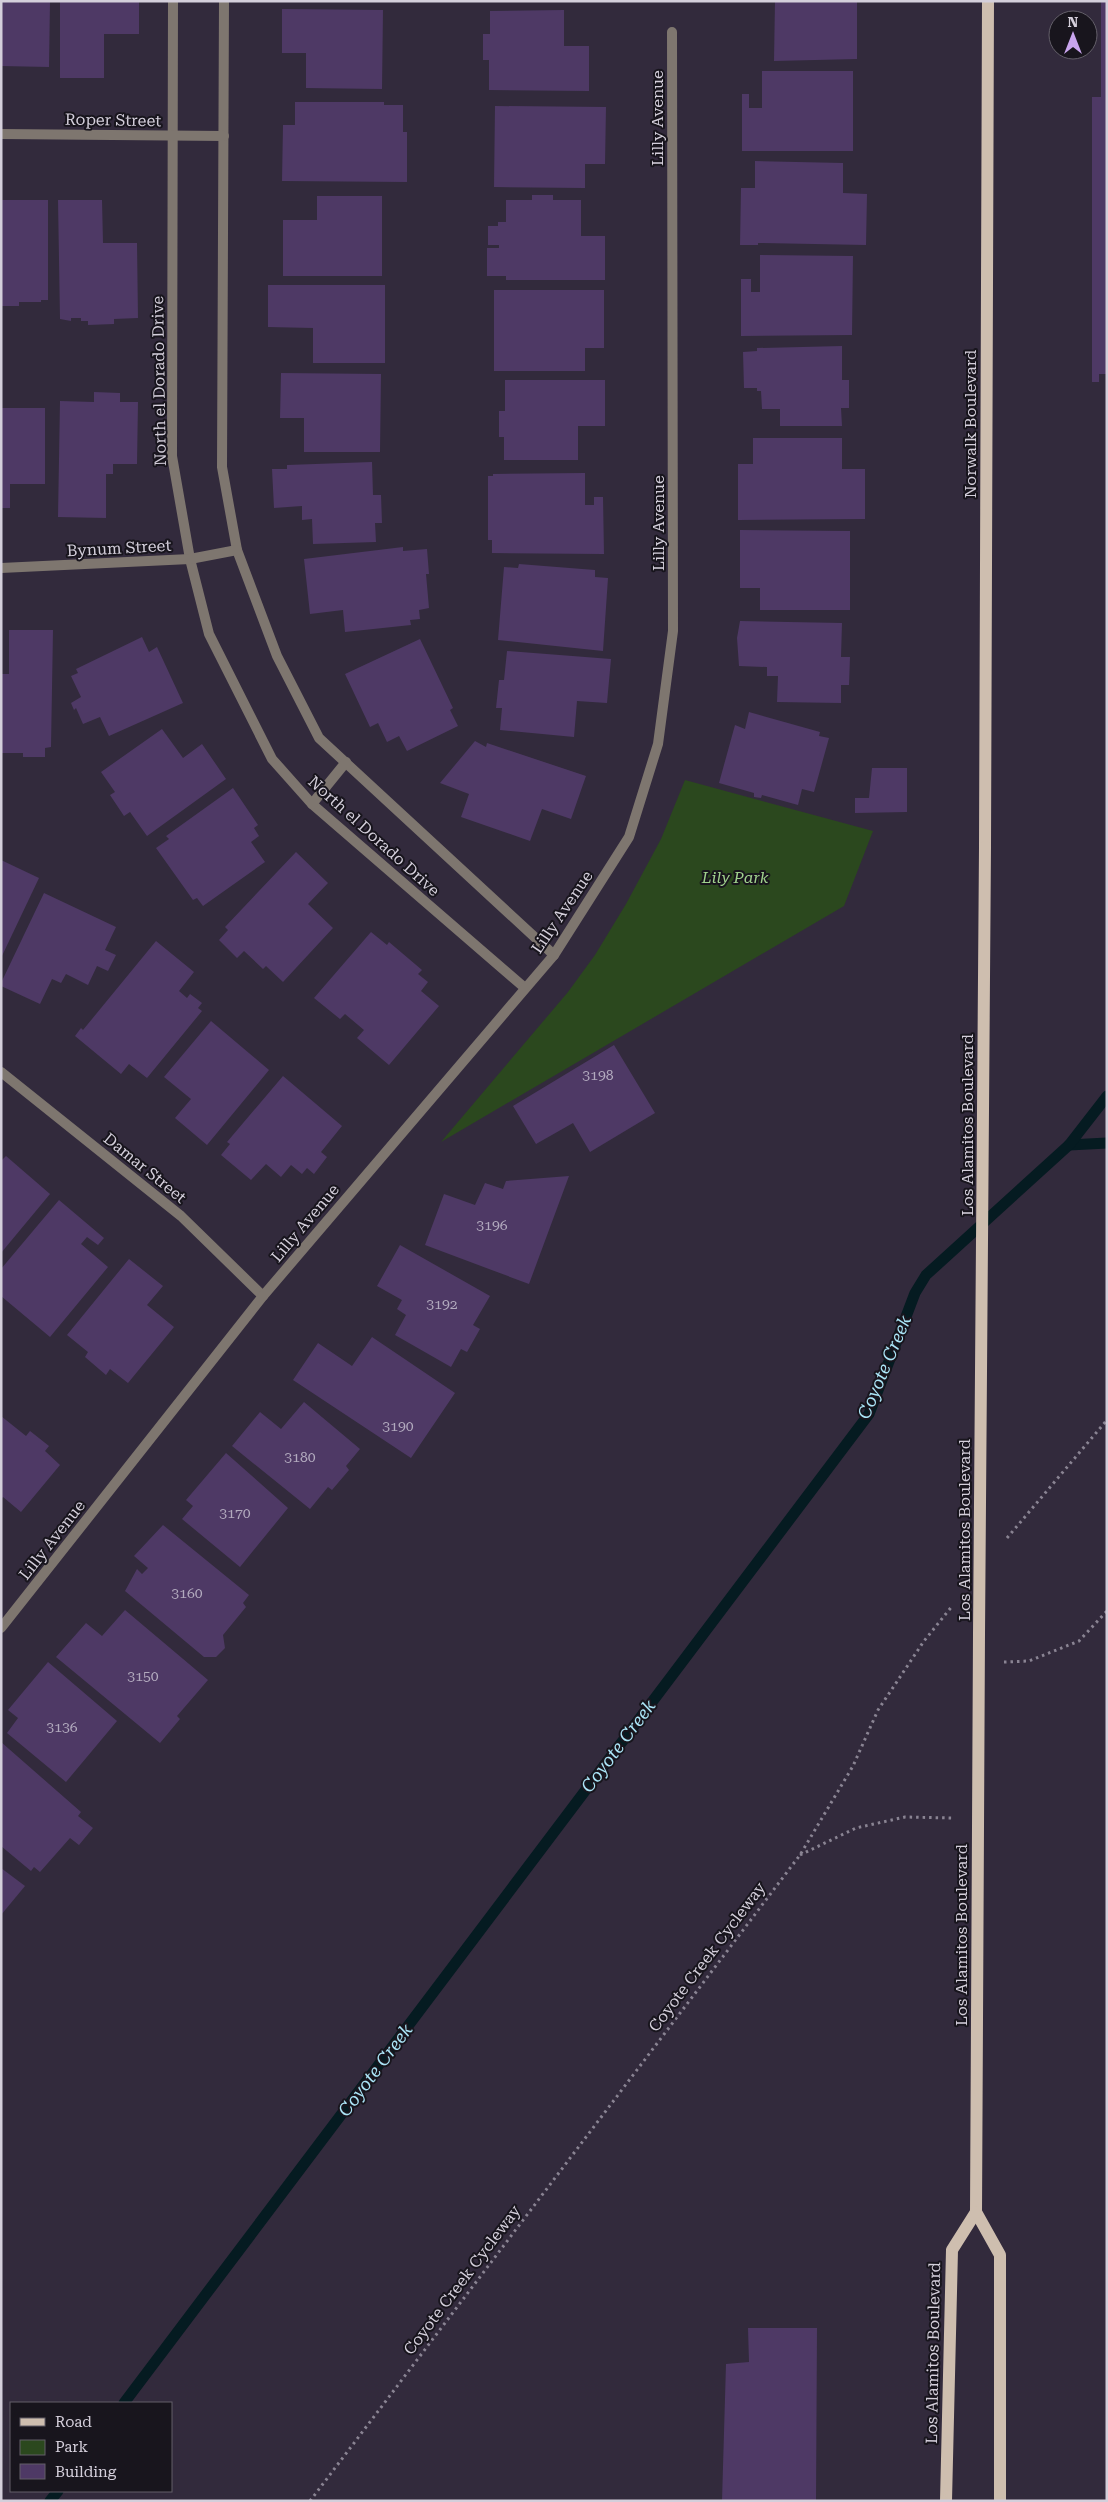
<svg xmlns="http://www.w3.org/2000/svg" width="1108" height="2502" viewBox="0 0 1108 2502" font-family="'Roboto Serif',serif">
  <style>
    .green { fill: #2b481e }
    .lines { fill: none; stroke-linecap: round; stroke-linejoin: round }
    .stream { stroke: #051b21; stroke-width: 11 }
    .building { fill: #4e3965 }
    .path { stroke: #8a8493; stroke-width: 3; stroke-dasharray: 2.5 4; stroke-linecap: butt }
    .minor { stroke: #7e766f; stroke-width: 10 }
    .primary { stroke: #cebeaf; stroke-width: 12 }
    .primary-bridge { stroke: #cebeaf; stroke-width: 12 }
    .labels { text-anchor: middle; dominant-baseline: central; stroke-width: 4; stroke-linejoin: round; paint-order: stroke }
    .number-label { font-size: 14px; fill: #b2aabe }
    .street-label { font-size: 16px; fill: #d4cfdb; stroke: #18151d }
    .park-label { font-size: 16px; font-style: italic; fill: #a0d18d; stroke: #18151d }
    .water-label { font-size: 18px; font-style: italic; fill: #abe5f7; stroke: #18151d }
  </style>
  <rect width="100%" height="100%" fill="#322a3c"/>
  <polygon class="green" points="685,780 873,831 844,906 441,1142 568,992 595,955 626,904 661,839"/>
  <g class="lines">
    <g class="stream">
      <polyline points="1069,1145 1107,1143"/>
      <polyline points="124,2403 869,1414 915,1293 926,1275 1069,1145 1107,1096"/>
      <polyline points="50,2501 58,2491"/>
    </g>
  </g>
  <g class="building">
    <polygon points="1,1 50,1 49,67 1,66"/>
    <polygon points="60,1 139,1 139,34 104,34 104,78 60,78"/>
    <polygon points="775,1 857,1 857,59 774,61"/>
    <polygon points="1101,1 1107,1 1107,374 1099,374 1099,382 1092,382 1092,97 1101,97"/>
    <polygon points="282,9 383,10 382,89 306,88 306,53 282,53"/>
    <polygon points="564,10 564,46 589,46 589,91 489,90 489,60 483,60 483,34 490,34 490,11"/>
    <polygon points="762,71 853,71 853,151 742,151 742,94 749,94 749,108 762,108"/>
    <polygon points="295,102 384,102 384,105 403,105 403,132 407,132 407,182 282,181 283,125 295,125"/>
    <polygon points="495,106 606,107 605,164 585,164 585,188 494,187"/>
    <polygon points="755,161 843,163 843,193 867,194 866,245 758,243 758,245 740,245 741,188 755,188"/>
    <polygon points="532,195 553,195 553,200 581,200 581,236 605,236 605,280 506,280 506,276 487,276 487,248 499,248 499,245 488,245 488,226 498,226 498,222 506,222 506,200 532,200"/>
    <polygon points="317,196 382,196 382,276 283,276 283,220 317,220"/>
    <polygon points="1,200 48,200 48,300 41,300 41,302 19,302 19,306 1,306"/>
    <polygon points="58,200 102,200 103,243 137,243 138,318 114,319 114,324 88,325 88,321 81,321 81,318 71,318 71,321 60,319"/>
    <polygon points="760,255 853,256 852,335 741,336 741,279 751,279 751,292 760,292"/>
    <polygon points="268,285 385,285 385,363 313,363 313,328 268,327"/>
    <polygon points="494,290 604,290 604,348 585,348 585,371 494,371"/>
    <polygon points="842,346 842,380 849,380 849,408 841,408 842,426 780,426 780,409 762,409 761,391 757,391 757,388 744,388 743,352 757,351 757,348"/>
    <polygon points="281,373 381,374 380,452 304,452 304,418 280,418"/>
    <polygon points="505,380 605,380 605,426 578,426 578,460 504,460 504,437 499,437 499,411 505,411"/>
    <polygon points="94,392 120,393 120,402 138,402 137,464 113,464 113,474 106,474 106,518 58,517 60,401 94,402"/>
    <polygon points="1,408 45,408 45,484 10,484 10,508 1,508"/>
    <polygon points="753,438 842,438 842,469 865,469 865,519 738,520 738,464 753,464"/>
    <polygon points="372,462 373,495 381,495 382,523 375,523 376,542 313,544 312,519 302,520 302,506 274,508 272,469 287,469 287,465"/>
    <polygon points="585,473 585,505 594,505 594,497 603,497 604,554 492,553 492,540 488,540 488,476 493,476 493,474"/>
    <polygon points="740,530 850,531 850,610 760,610 760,588 740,588"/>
    <polygon points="403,547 403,551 427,549 429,574 426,574 429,608 419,610 420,619 410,620 411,625 345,632 343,610 310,614 304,559"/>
    <polygon points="519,564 595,570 595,577 608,578 603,651 498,640 504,567 518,568"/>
    <polygon points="740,621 842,623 841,657 850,657 849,685 841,685 841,703 777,702 778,676 767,676 767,667 739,666 737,638"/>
    <polygon points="9,630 53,630 51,747 45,748 45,757 23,757 23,753 1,753 1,674 9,674"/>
    <polygon points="142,637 149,652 157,647 183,703 109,736 100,717 83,724 76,708 74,710 71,703 81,697 71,676 78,673 76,669"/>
    <polygon points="420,639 453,708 450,710 458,726 407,751 399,736 387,742 378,723 370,727 345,674"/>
    <polygon points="507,651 611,659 607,703 577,701 574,737 500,730 502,708 496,708 499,680 504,680"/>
    <polygon points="749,712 820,732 819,736 829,738 814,792 802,789 798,805 762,795 761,798 754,797 754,793 719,783 735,725 745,729"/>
    <polygon points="162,729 183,758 202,744 226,779 147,836 130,812 124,816 110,795 115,792 101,772"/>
    <polygon points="475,741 486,747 487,743 586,776 571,819 542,809 530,841 461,817 469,794 440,783"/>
    <polygon points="872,768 907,768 907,812 855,813 855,798 869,798"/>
    <polygon points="233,788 258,825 254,828 259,836 251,842 265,862 203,906 197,898 193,900 156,848 169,839 166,836"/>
    <polygon points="296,852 328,883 308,904 333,928 283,982 266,966 263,969 244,951 237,958 219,940 228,930 225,927"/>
    <polygon points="1,860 39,878 1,958"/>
    <polygon points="44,893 116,927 105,950 116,955 108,971 97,966 88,985 66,974 61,983 52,979 40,1004 1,986 1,983"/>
    <polygon points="371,932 387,945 389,942 422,970 418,974 428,982 421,991 439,1006 389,1065 357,1038 364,1030 345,1014 340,1019 314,998"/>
    <polygon points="156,941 194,972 179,991 187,998 190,994 202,1003 198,1008 202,1011 147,1078 129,1064 121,1074 75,1036 81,1028 83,1030"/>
    <polygon points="211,1021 269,1070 207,1145 175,1118 191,1099 164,1077"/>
    <polygon points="614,1045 655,1113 590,1152 573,1123 536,1144 513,1106"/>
    <polygon points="283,1076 342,1126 321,1152 327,1157 314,1174 307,1168 302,1174 291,1165 281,1177 266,1164 251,1180 221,1155 230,1144 227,1142"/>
    <polygon points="6,1156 50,1194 1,1253 1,1161"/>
    <polygon points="569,1176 529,1284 425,1245 444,1194 475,1205 485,1183 503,1189 506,1181"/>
    <polygon points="59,1200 104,1238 98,1245 87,1237 81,1244 108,1267 50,1337 1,1296 1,1269"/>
    <polygon points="400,1245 490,1296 473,1325 480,1329 467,1352 461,1349 451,1367 395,1335 406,1315 397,1309 402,1300 377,1286"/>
    <polygon points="129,1259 163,1286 147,1305 174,1327 128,1383 110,1369 106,1375 85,1357 88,1352 67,1335"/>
    <polygon points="372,1337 455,1393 411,1458 293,1380 318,1343 352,1366"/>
    <polygon points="304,1402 360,1449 346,1466 349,1470 332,1490 328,1487 310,1509 232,1446 260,1412 281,1429"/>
    <polygon points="1,1416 26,1436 30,1431 49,1446 45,1451 60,1465 21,1512 3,1497 1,1499"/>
    <polygon points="226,1453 288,1508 240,1567 182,1519 193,1506 186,1500"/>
    <polygon points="163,1525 249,1595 243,1603 246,1607 223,1635 225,1648 216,1657 204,1657 125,1591 137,1569 142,1574 148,1568 134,1556"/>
    <polygon points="125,1610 208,1680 177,1716 180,1719 160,1743 56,1657 86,1623 102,1636"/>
    <polygon points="48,1662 117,1721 66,1782 7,1733 18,1718 8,1710"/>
    <polygon points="1,1742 81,1812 78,1816 93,1828 79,1845 70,1838 40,1872 34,1867 31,1871 1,1846"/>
    <polygon points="1,1868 25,1886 1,1915"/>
    <polygon points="748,2328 817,2328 816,2501 722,2501 726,2364 749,2362"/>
  </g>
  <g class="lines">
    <g class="path">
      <polyline points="1007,1538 1107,1420"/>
      <polyline points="1004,1662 1029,1661 1079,1641 1107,1611"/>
      <polyline points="800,1855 856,1828 905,1817 952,1818"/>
      <polyline points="310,2501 800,1855 853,1766 878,1710 924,1641 953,1605"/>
    </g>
    <g class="minor">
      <polyline points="173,1 172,456 190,559 209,634 272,759 312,804 525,988"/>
      <polyline points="224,1 222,467 237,550 277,656 319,738 554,955"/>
      <polyline points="1,134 224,136"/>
      <polyline points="1,568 190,559 237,550"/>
      <polyline points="312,804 346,762"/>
      <polyline points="1,1072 181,1216 263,1296"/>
      <polyline points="1,1628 263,1296 554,955 629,837 658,744 673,631 672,32"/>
    </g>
    <g class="primary">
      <polyline points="985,847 988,1"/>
      <polyline points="979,1634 976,2212 1000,2255 1000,2501"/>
      <polyline points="946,2501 952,2250 976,2212"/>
    </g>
    <polyline class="primary-bridge" points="979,1634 985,847"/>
  </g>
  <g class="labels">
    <g class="number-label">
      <text x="598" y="1075">3198</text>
      <text x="492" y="1225">3196</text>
      <text x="442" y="1304">3192</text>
      <text x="398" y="1426">3190</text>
      <text x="300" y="1457">3180</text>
      <text x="235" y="1513">3170</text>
      <text x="187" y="1593">3160</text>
      <text x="143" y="1676">3150</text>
      <text x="62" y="1727">3136</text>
    </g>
    <g class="street-label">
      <text transform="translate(657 118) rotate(-90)">Lilly Avenue</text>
      <text transform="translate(113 120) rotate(1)">Roper Street</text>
      <text transform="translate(159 381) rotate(-91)">North el Dorado Drive</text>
      <text transform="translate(970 424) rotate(-90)">Norwalk Boulevard</text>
      <text transform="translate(658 523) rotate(-90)">Lilly Avenue</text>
      <text transform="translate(119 548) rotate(-3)">Bynum Street</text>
      <text transform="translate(374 836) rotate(42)">North el Dorado Drive</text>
      <text transform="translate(562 912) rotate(-56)">Lilly Avenue</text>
      <text transform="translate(967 1125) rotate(-90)">Los Alamitos Boulevard</text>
      <text transform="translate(145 1168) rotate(39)">Damar Street</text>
      <text transform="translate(305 1223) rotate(-50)">Lilly Avenue</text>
      <text transform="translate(964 1530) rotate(-90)">Los Alamitos Boulevard</text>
      <text transform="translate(52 1540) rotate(-52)">Lilly Avenue</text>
      <text transform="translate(961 1935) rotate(-90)">Los Alamitos Boulevard</text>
      <text transform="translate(707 1957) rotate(-53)">Coyote Creek Cycleway</text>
      <text transform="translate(462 2280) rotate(-53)">Coyote Creek Cycleway</text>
      <text transform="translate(933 2353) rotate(-89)">Los Alamitos Boulevard</text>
    </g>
    <g class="park-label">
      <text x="735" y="877">Lily Park</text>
    </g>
    <g class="water-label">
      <text transform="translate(884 1367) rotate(-67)">Coyote Creek</text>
      <text transform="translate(618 1746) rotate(-53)">Coyote Creek</text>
      <text transform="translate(375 2070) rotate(-53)">Coyote Creek</text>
    </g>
  </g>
  <rect width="1108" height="2502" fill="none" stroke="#d4cfdb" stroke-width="5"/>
  <rect x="10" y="2402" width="162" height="90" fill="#18151d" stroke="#635f69"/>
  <rect x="20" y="2418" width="25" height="8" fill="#cebeaf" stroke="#635f69"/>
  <text x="55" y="2427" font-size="15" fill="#d4cfdb">Road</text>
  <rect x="20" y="2440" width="25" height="15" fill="#2b481e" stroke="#635f69"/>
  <text x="55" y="2452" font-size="15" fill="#d4cfdb">Park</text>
  <rect x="20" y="2464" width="25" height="15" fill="#4e3965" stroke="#635f69"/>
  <text x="55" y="2477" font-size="15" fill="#d4cfdb">Building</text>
  <g transform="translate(1073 35)"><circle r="24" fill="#18151d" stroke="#635f69"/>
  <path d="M0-4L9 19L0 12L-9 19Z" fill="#c9a5ee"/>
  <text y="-8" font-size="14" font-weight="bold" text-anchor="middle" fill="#d4cfdb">N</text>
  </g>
</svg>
